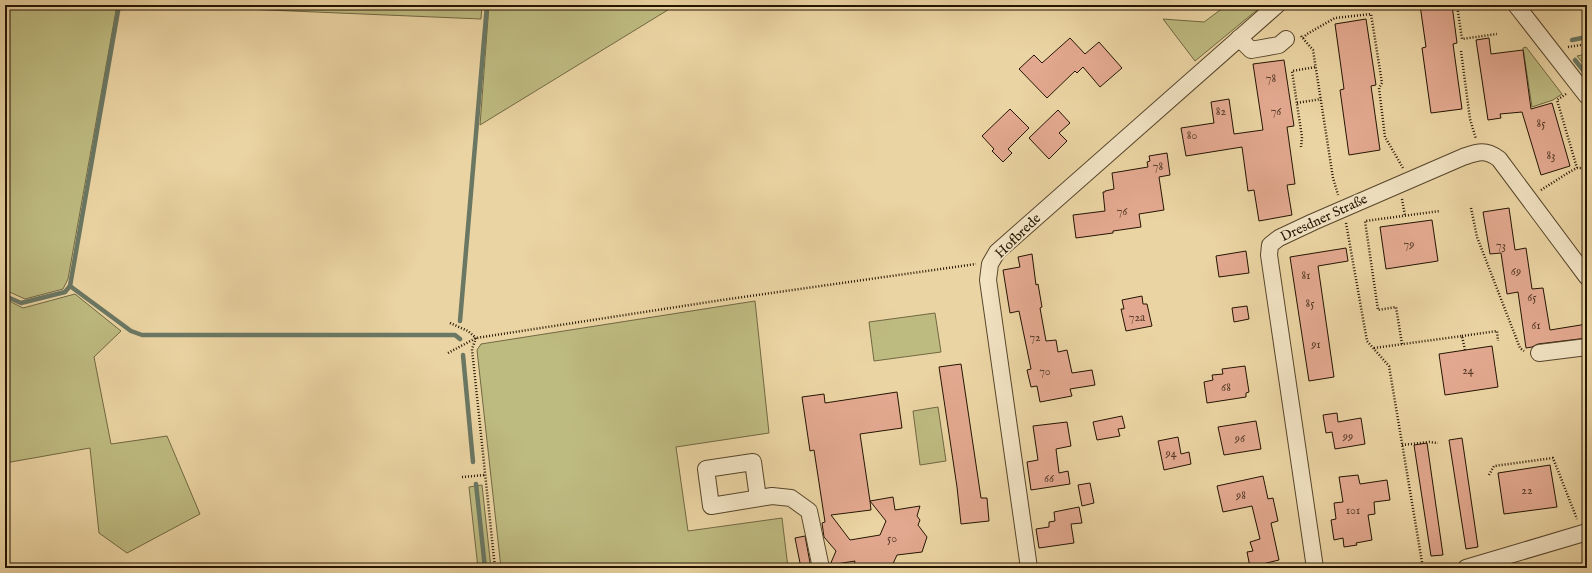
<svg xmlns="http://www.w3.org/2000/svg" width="1592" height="573" viewBox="0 0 1592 573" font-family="'IM FELL English',serif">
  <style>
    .green { fill: #bebb81; stroke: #716842 }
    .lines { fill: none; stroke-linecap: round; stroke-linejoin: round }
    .stream { stroke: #6a7763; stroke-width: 4.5 }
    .building { fill: #e3a990; stroke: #241502; fill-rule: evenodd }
    .minor-casing { stroke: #56452a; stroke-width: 18 }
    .path { stroke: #241502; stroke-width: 2.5; stroke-dasharray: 1 2; stroke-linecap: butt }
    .minor { stroke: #f2e3c3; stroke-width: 16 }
    .labels { text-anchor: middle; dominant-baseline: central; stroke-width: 4; stroke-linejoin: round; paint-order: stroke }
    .number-label { font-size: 12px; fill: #543a26 }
    .street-label { font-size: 14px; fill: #241502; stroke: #f2e3c3 }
  </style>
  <rect width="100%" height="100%" fill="#ebd4a3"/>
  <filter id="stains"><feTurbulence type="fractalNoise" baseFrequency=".005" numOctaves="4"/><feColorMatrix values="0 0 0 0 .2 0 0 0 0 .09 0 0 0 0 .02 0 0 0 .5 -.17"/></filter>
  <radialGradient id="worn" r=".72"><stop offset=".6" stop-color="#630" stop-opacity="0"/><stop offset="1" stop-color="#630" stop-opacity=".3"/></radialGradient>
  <g class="green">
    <polygon points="5,5 117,5 68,279 63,289 25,299 5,290"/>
    <polygon points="149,5 482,5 481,19"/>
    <polygon points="489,5 676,5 480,125"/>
    <polygon points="1227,5 1263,5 1195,61 1163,19 1204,22"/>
    <polygon points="1526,47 1562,94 1553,100 1532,107 1523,48"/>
    <polygon points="1587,54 1587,68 1577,56"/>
    <polygon points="75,294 121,331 94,357 111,444 167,436 200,514 127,553 99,533 90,448 5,463 5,299 23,308"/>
    <polygon points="755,301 769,433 676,447 688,531 782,518 788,568 501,568 477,350 481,344"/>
    <polygon points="935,313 941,352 874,361 869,322"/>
    <polygon points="938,407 946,461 920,465 913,411"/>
    <polygon points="482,485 491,568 478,568 469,487"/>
  </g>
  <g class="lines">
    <g class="stream">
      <polyline points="1572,40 1587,37"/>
      <polyline points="1575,60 1587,75"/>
      <polyline points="70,286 131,331 142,335 455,335 460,339"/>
      <polyline points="5,296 21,303 65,292 70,286 119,5"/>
      <polyline points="460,321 487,5"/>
      <polyline points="463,355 473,462"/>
      <polyline points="476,484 485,568"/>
    </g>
  </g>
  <g class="building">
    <polygon points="1420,5 1452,5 1457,43 1453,44 1462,109 1431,113 1422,48 1426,47"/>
    <polygon points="1366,19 1376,85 1371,86 1380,150 1349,155 1340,90 1344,89 1335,24"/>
    <polygon points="1070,38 1085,54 1099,42 1122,68 1100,87 1083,67 1077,73 1075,71 1047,98 1019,69 1034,55 1042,63"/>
    <polygon points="1489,38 1491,54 1523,50 1531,109 1552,103 1570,166 1541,175 1522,112 1500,114 1501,118 1488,120 1476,40"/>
    <polygon points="1284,60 1294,126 1287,127 1295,184 1287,185 1292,215 1259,221 1254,190 1248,191 1242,147 1186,156 1181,128 1214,123 1211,102 1229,99 1234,134 1263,130 1253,64"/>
    <polygon points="1010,109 1029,128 1008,149 1012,153 1003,162 992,151 994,149 982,136"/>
    <polygon points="1058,110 1070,123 1059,133 1067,141 1049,159 1029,138"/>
    <polygon points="1167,153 1170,175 1159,177 1164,210 1139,214 1141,227 1113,231 1113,233 1076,238 1073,215 1105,211 1103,192 1105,192 1105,191 1114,189 1112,173 1148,167 1147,162 1150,161 1149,156"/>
    <polygon points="1509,208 1515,250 1526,248 1532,289 1543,288 1550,330 1587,324 1587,338 1538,344 1532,347 1526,348 1518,292 1507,294 1501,253 1490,254 1483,212"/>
    <polygon points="1432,220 1438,261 1386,269 1380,227"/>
    <polygon points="1346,248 1348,261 1318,266 1334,377 1309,381 1290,257"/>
    <polygon points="1246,251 1249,273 1219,277 1216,256"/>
    <polygon points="1032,254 1036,285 1038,284 1042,307 1040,308 1046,341 1056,340 1058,352 1067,350 1072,373 1092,370 1095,385 1070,389 1072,396 1040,402 1037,386 1031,387 1027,370 1031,369 1019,311 1010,313 1003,270 1020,267 1018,257"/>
    <polygon points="1142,296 1143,304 1147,304 1152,326 1126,331 1121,309 1124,309 1122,300"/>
    <polygon points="1247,306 1249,319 1234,322 1232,308"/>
    <polygon points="1492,346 1498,387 1445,395 1439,354"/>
    <polygon points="961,364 981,498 987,498 989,521 961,524 957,487 939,367"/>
    <polygon points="1245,366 1249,392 1246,393 1246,397 1207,403 1204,382 1213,380 1212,375 1223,374 1222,369"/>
    <path d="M 897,392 L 902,428 L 860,434 L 870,501 L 893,497 L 895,510 L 920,506 L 917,516 L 920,520 L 918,525 L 927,537 L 922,552 L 897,555 L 891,568 L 853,568 L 855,561 L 830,565 L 836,551 L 824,537 L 822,523 L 825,522 L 814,450 L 810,451 L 802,397 L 824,394 L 825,403 ZM 870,501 L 886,521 L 880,535 L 850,540 L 831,515 L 871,510 Z"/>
    <polygon points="1337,413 1338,422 1361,418 1365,444 1335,449 1332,432 1326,433 1323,415"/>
    <polygon points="1122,416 1125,428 1118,429 1120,436 1097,440 1093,422"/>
    <polygon points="1256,421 1261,449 1224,455 1218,427"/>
    <polygon points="1067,422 1071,446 1056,449 1059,473 1068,471 1070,484 1031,490 1027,462 1038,460 1033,426"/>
    <polygon points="1178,437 1181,454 1189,452 1191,464 1164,470 1158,441"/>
    <polygon points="1462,438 1478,547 1466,549 1449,440"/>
    <polygon points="1427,443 1443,555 1431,556 1414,445"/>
    <polygon points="1550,465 1557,507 1504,514 1498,473"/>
    <polygon points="1358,475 1360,484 1387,480 1390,500 1374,502 1375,514 1368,515 1372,540 1356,543 1357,545 1344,547 1343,538 1334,540 1331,520 1336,519 1334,503 1343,502 1339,477"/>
    <polygon points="1263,476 1268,499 1273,498 1278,521 1271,523 1279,560 1250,567 1247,552 1253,551 1250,542 1260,539 1252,506 1223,512 1217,486"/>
    <polygon points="1090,483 1094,503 1082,506 1078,485"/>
    <polygon points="1079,507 1082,523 1071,524 1074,543 1039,548 1036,529 1049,527 1049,522 1055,521 1054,512"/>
    <polygon points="805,536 811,568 801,568 795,538"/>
  </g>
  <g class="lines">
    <defs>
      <g id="minor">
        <polyline points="1516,5 1587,96"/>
        <polyline points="1239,38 1251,50 1279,45 1286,39"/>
        <polyline points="1539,353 1587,347"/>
        <polyline points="758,498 753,462 706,469 711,506 772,496 791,498 809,511 821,568"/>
        <polyline points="1029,568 988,280 990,264 997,252 1277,5"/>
        <path d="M 1315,568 L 1269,255 L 1270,245 L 1279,238 L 1313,222 L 1463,157 C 1478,152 1485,149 1499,159 L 1587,277"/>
        <polyline points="1466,568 1587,532"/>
      </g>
    </defs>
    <use href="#minor" class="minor-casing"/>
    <g class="path">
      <polyline points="1457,5 1462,39 1497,34"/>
      <polyline points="1301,36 1313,50 1333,178 1338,195"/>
      <polyline points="1303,38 1307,34 1335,18 1371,14 1382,83 1379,88 1385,137 1403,168"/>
      <polyline points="1568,47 1587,44"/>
      <polyline points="1461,51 1470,119 1476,139"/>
      <polyline points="1566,94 1557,100 1577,168"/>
      <polyline points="1297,103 1321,99"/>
      <polyline points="1301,147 1302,137 1292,71 1316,67"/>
      <polyline points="1541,190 1571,171 1577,168 1587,168"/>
      <polyline points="1402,199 1405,216"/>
      <polyline points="1471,208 1477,237 1520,348 1524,351"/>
      <polyline points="1346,223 1367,341 1389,366 1423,568"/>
      <polyline points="450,323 468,331 476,338"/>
      <polyline points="1462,336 1497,331 1498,341"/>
      <polyline points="476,338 472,349 495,568"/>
      <polyline points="1402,344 1396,307 1378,310 1365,221 1440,211"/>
      <polyline points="1374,348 1462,336 1465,350"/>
      <polyline points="448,353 476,338 722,300 976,264"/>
      <polyline points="1402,445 1429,442 1438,443"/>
      <polyline points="1489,475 1494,466 1553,458 1577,519"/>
      <polyline points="462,477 485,475"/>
    </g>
    <use href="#minor" class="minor"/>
  </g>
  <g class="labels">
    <g class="number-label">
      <text x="1271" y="78">78</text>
      <text x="1221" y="111">82</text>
      <text x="1276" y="111">76</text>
      <text x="1541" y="123">85</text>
      <text x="1192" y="135">80</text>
      <text x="1551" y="155">83</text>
      <text x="1158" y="166">78</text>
      <text x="1122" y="211">76</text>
      <text x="1409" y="244">79</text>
      <text x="1501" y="245">73</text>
      <text x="1516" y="271">69</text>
      <text x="1306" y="275">81</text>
      <text x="1532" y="297">65</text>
      <text x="1310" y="303">85</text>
      <text x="1137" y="317">72a</text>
      <text x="1536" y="325">61</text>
      <text x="1035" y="337">72</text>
      <text x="1316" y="344">91</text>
      <text x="1468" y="370">24</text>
      <text x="1045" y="371">70</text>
      <text x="1226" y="387">68</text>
      <text x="1348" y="436">99</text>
      <text x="1240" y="438">96</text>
      <text x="1171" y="453">94</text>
      <text x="1049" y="478">66</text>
      <text x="1527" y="490">22</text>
      <text x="1241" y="495">98</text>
      <text x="1353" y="510">101</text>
      <text x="892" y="538">50</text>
    </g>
    <g class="street-label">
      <text transform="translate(1324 218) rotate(-25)">Dresdner Straße</text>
      <text transform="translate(1018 236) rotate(-44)">Hofbrede</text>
    </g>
  </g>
  <rect width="1592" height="573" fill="none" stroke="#ebd4a3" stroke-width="20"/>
  <rect x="6" y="6" width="1580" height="561" fill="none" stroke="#241502" stroke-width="2"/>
  <rect x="10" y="10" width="1572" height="553" fill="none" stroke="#241502"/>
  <rect width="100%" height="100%" filter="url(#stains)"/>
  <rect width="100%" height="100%" fill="url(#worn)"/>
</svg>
